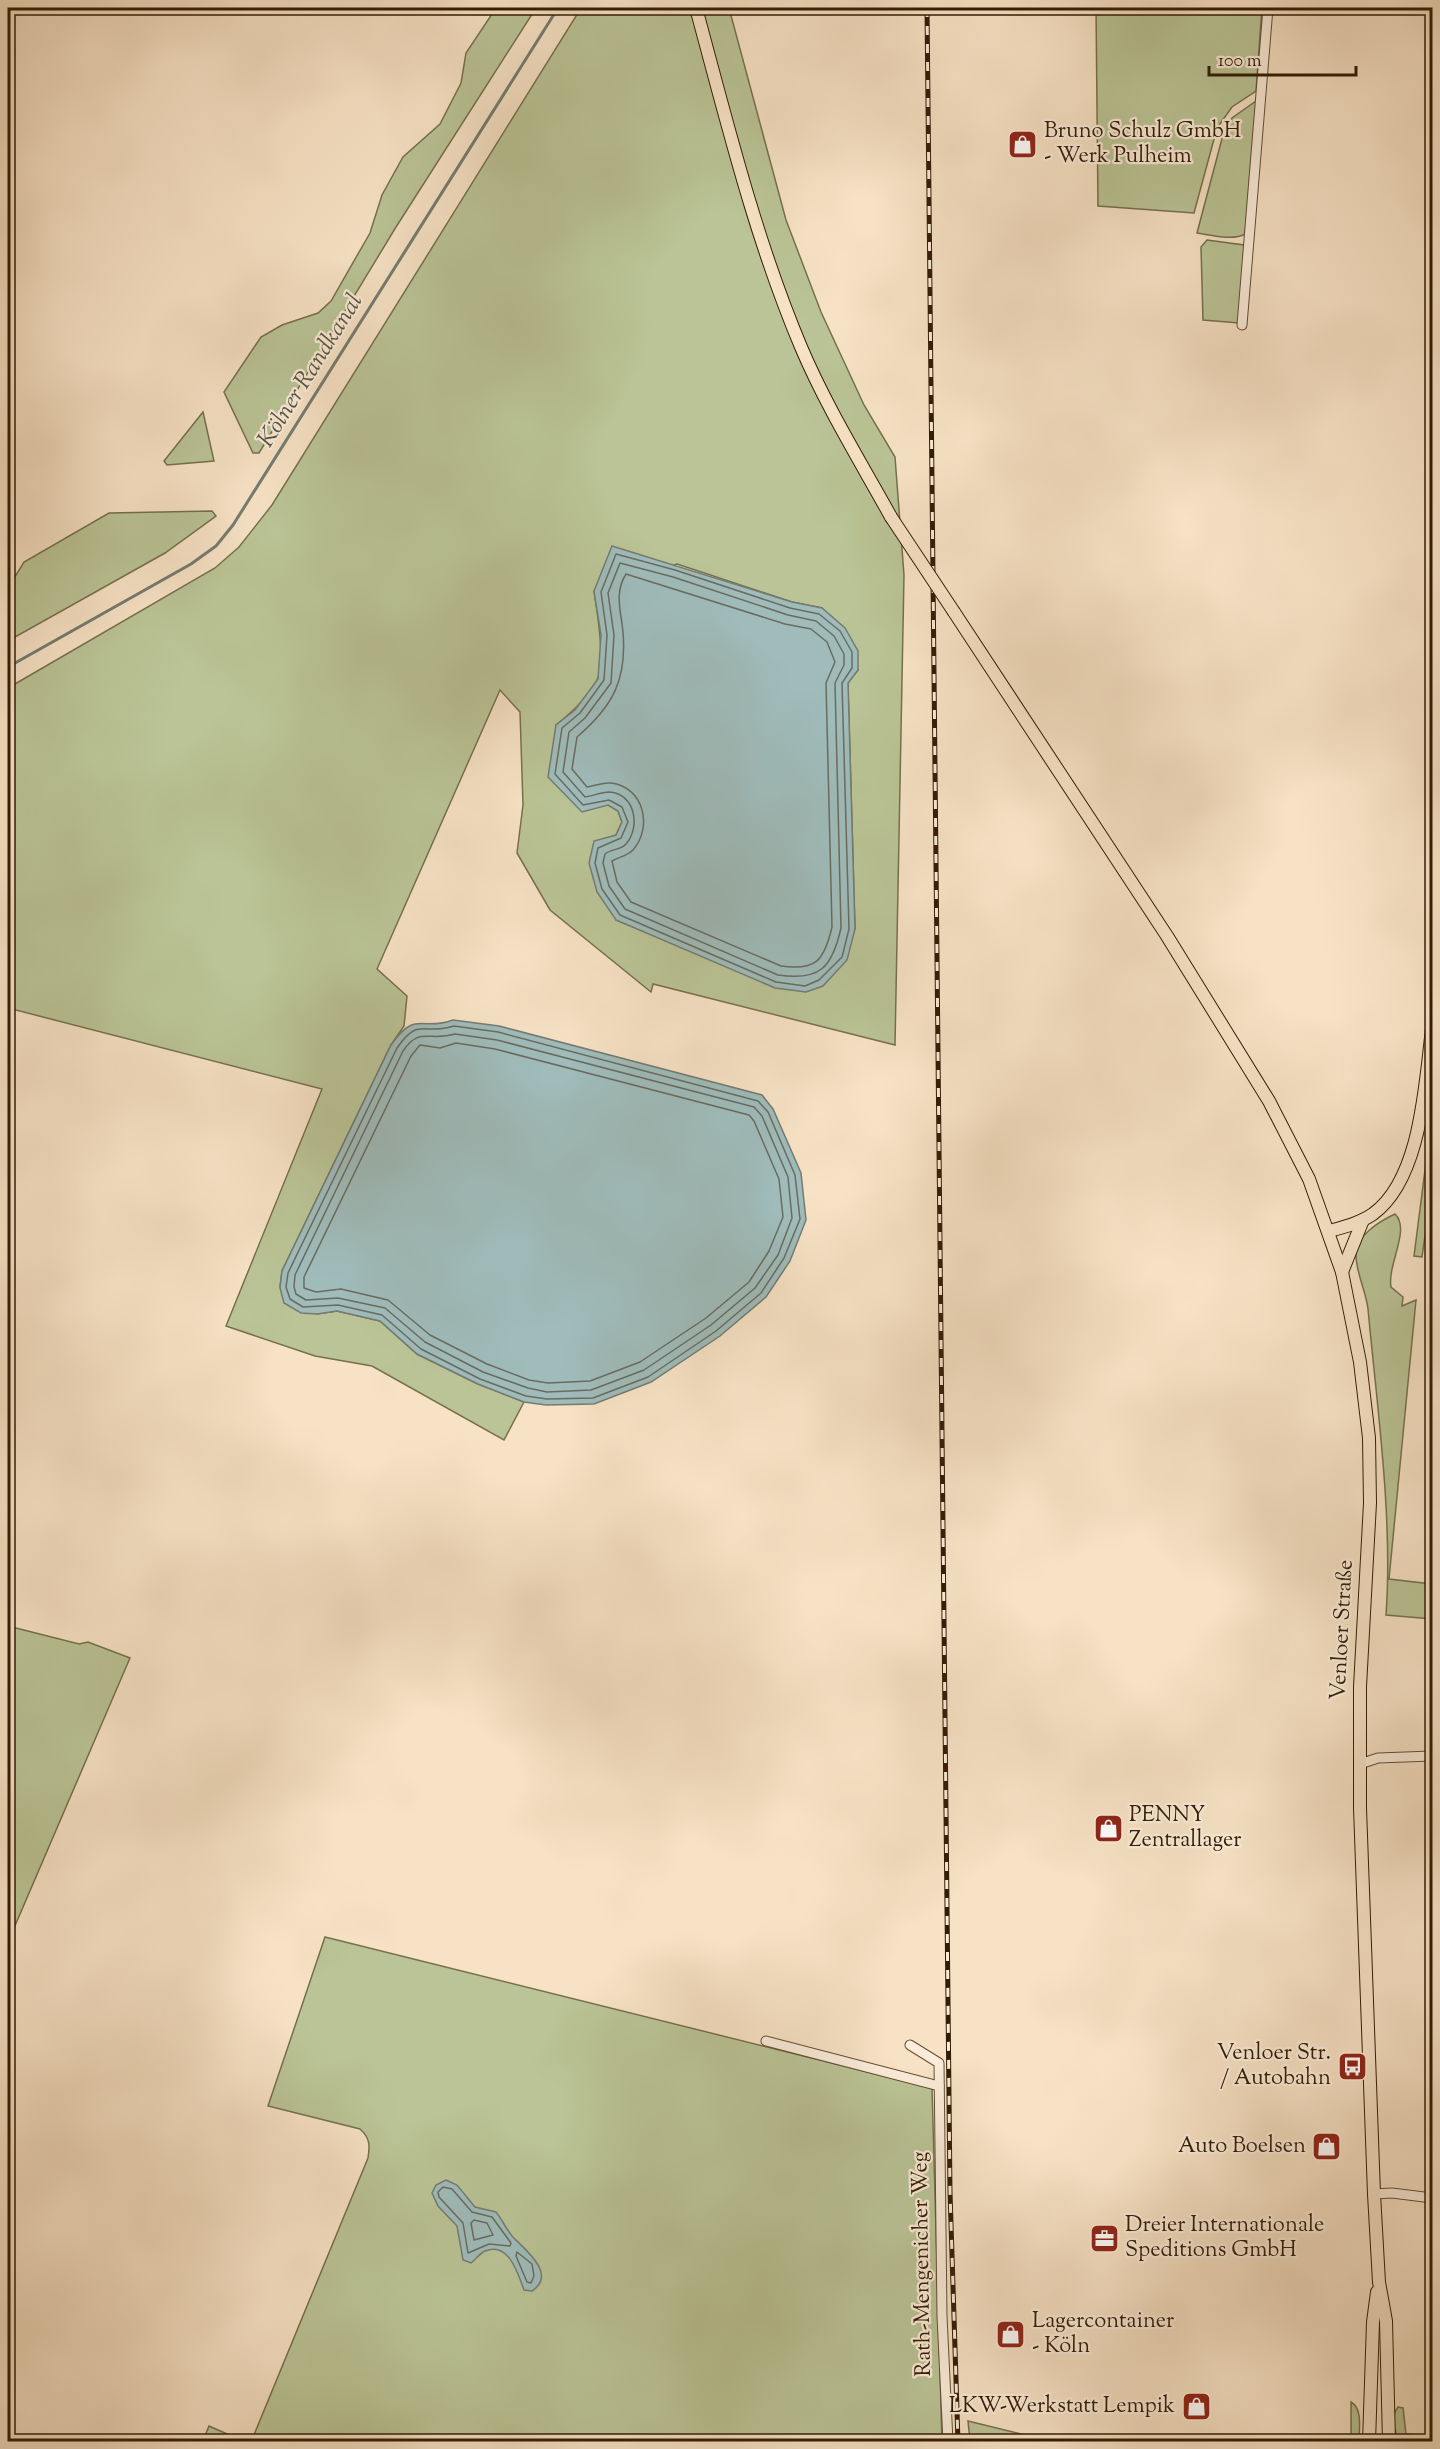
<svg xmlns="http://www.w3.org/2000/svg" width="1440" height="2449" viewBox="0 0 1440 2449" font-family="'Sorts Mill Goudy',serif">
  <style>
    .green { fill: #bac496; stroke: #76704d; stroke-width: 1.5; fill-rule: evenodd }
    .water { fill: #9fbcbb; stroke: #747c72; stroke-width: 1.5 }
    .lines { fill: none; stroke-linecap: round; stroke-linejoin: round }
    .shore { stroke: #696c60; stroke-width: 1.5 }
    .stream { stroke: #747c72; stroke-width: 3 }
    .minor-casing { stroke: #644e34; stroke-width: 11 }
    .major-casing { stroke: #331c04; stroke-width: 14 }
    .minor { stroke: #faecd9; stroke-width: 9 }
    .major { stroke: #f7e2c5; stroke-width: 12 }
    .rail-casing { stroke: #331c04; stroke-width: 5 }
    .rail { stroke: #faecd9; stroke-width: 3; stroke-dasharray: 9; stroke-linecap: butt }
    .major-bridge-casing { stroke: #331c04; stroke-width: 14; stroke-linecap: butt }
    .major-bridge { stroke: #f7e2c5; stroke-width: 12 }
    .labels { text-anchor: middle; dominant-baseline: central; stroke-width: 4.5; stroke-linejoin: round; paint-order: stroke }
    .poi-label { font-size: 22px; fill: #331c04; stroke: #faecd9; text-anchor: start }
    .street-label { font-size: 22px; fill: #331c04; stroke: #faecd9 }
    .water-label { font-size: 24px; font-style: italic; fill: #595444; stroke: #faecd9 }
  </style>
  <rect width="100%" height="100%" fill="#f7e2c5"/>
  <filter id="stains"><feTurbulence type="fractalNoise" baseFrequency=".00333" numOctaves="4"/><feColorMatrix values="0 0 0 0 .2 0 0 0 0 .09 0 0 0 0 .02 0 0 0 .5 -.17"/></filter>
  <radialGradient id="worn" r=".72"><stop offset=".6" stop-color="#630" stop-opacity="0"/><stop offset="1" stop-color="#630" stop-opacity=".3"/></radialGradient>
  <g class="green">
    <polygon points="496,8 536,8 396,227 259,453 253,453 224,392 261,337 282,325 318,313 331,301 370,233 382,195 403,157 440,124 461,83 466,53"/>
    <path d="M 581,8 L 729,8 L 786,220 L 821,312 L 864,405 L 895,457 L 904,575 L 895,1045 L 653,984 L 651,992 L 550,910 L 517,853 L 523,805 L 520,712 L 500,690 L 377,969 L 407,996 L 404,1026 L 391,1045 L 282,1271 L 280,1287 L 317,1314 L 337,1311 L 380,1321 L 417,1354 L 478,1384 L 524,1402 L 504,1440 L 372,1366 L 315,1356 L 226,1326 L 322,1089 L 8,1008 L 8,688 L 215,568 L 239,547 L 272,505 ZM 677,564 L 792,602 L 822,608 L 858,670 L 848,683 L 855,929 L 667,941 L 616,920 L 616,835 L 622,822 L 618,811 L 608,805 L 556,725 C 571,713 588,698 597,680 C 606,662 597,612 594,591 Z"/>
    <polygon points="1096,8 1262,8 1256,91 1232,107 1217,128 1194,213 1098,206"/>
    <path d="M 1256,101 L 1245,234 C 1233,241 1211,235 1197,233 L 1224,131 L 1232,118 Z"/>
    <polygon points="1207,240 1244,245 1239,323 1203,320 1201,247"/>
    <polygon points="203,412 214,461 167,465 164,461"/>
    <polygon points="212,511 216,516 165,553 8,641 8,588 24,562 109,513"/>
    <polygon points="1432,1115 1432,1185 1422,1257 1414,1256"/>
    <path d="M 1395,1214 C 1411,1229 1387,1265 1391,1287 L 1403,1297 L 1402,1306 L 1416,1300 L 1389,1579 L 1432,1584 L 1432,1619 L 1386,1615 C 1393,1518 1377,1406 1368,1309 C 1366,1291 1356,1273 1356,1255 C 1355,1236 1380,1221 1395,1214 Z"/>
    <polygon points="8,1626 79,1644 88,1642 130,1658 8,1942"/>
    <path d="M 325,1937 L 932,2088 L 942,2441 L 251,2442 L 368,2158 C 370,2145 370,2138 360,2129 L 268,2106 Z"/>
    <path d="M 1351,2402 C 1363,2409 1359,2429 1359,2441 L 1351,2441 Z"/>
    <path d="M 1398,2407 L 1403,2408 L 1406,2434 L 1432,2437 L 1432,2441 L 1399,2441 C 1395,2431 1390,2417 1398,2407 Z"/>
    <polygon points="968,2421 1050,2441 970,2441"/>
    <polygon points="209,2426 243,2441 203,2441"/>
  </g>
  <g class="water">
    <polygon points="612,546 792,602 822,608 845,628 858,651 858,670 848,683 855,929 847,960 823,986 806,992 775,988 616,920 597,892 589,863 594,841 616,835 622,822 618,811 608,805 582,812 548,777 556,725 575,710 598,679 601,635 594,591"/>
    <path d="M 453,1020 L 499,1026 L 762,1095 L 773,1109 L 801,1173 L 806,1220 L 790,1261 L 766,1297 L 720,1336 L 651,1382 L 594,1404 L 546,1405 L 524,1402 L 478,1384 L 417,1354 L 380,1321 L 337,1311 L 317,1314 L 301,1313 L 284,1303 L 280,1288 L 282,1271 L 391,1045 C 416,1009 421,1032 453,1020 Z"/>
    <path d="M 446,2180 L 457,2185 L 475,2207 L 496,2212 C 502,2219 506,2229 512,2236 C 524,2249 558,2274 532,2291 L 524,2290 C 518,2274 509,2241 485,2251 C 479,2254 476,2259 471,2263 L 463,2260 L 457,2226 L 438,2206 L 432,2193 L 436,2185 Z"/>
  </g>
  <g class="lines">
    <g class="shore">
      <polygon points="616,554 675,570 790,608 819,614 840,631 852,652 852,668 842,683 849,929 842,957 819,980 805,986 776,982 620,915 602,889 595,863 598,848 621,838 628,822 622,807 609,800 583,805 555,774 562,728 580,713 604,680 607,635 601,592"/>
      <path d="M 620,563 L 673,577 L 788,615 L 816,621 L 834,636 L 844,654 L 844,665 L 835,683 L 841,928 C 832,968 820,981 778,975 L 625,909 L 609,886 L 603,863 L 605,854 C 611,849 621,850 626,844 C 641,827 635,793 609,792 C 601,792 593,796 585,797 L 563,772 L 569,732 L 585,718 L 611,683 L 614,635 L 608,593 Z"/>
      <path d="M 626,574 L 785,624 L 811,629 L 827,642 L 835,662 L 826,683 L 832,927 C 824,961 816,971 781,966 L 631,902 L 617,882 L 612,861 C 619,857 627,856 633,850 C 653,827 644,787 611,783 C 603,782 595,786 587,787 L 572,769 L 577,737 C 613,706 627,680 623,632 C 621,611 614,593 626,574 Z"/>
      <path d="M 454,1026 L 498,1032 L 758,1101 L 768,1112 L 795,1175 L 800,1219 L 784,1258 L 761,1293 L 716,1331 L 648,1377 L 593,1398 L 547,1399 L 526,1396 L 480,1379 L 421,1349 L 382,1315 L 338,1305 L 303,1307 L 290,1299 L 286,1287 L 288,1273 L 397,1048 C 419,1016 423,1036 454,1026 Z"/>
      <path d="M 455,1034 L 497,1040 L 754,1107 L 762,1116 L 788,1177 L 792,1218 L 778,1255 L 755,1288 L 711,1325 L 644,1370 L 591,1390 L 547,1392 L 528,1388 L 483,1372 L 425,1342 L 385,1308 L 338,1298 L 306,1300 L 296,1294 L 294,1287 L 295,1275 L 403,1051 C 420,1026 429,1042 455,1034 Z"/>
      <polygon points="456,1043 495,1049 749,1115 754,1121 779,1179 783,1217 769,1251 749,1282 706,1318 640,1362 590,1381 548,1383 529,1380 487,1364 430,1335 388,1300 341,1289 316,1292 304,1288 304,1277 411,1056 420,1045 440,1048"/>
      <polygon points="443,2187 452,2189 472,2212 492,2217 511,2243 510,2246 489,2244 468,2253 463,2223 439,2197 438,2192"/>
      <polygon points="474,2220 487,2223 493,2235 474,2240 471,2223"/>
      <polygon points="517,2252 532,2264 534,2276 531,2283 527,2282 516,2256"/>
    </g>
    <polyline class="stream" points="8,667 191,564 216,546 233,525 558,8"/>
    <defs>
      <g id="minor">
        <polyline points="1242,325 1268,8"/>
        <polyline points="1360,1764 1378,1758 1432,1756"/>
        <polyline points="766,2041 939,2086"/>
        <polyline points="910,2045 939,2063 942,2316 948,2442"/>
        <polyline points="1374,2194 1392,2193 1432,2198"/>
      </g>
      <g id="major">
        <path d="M 696,8 C 727,122 755,238 801,347 C 826,406 860,461 891,517"/>
        <polyline points="954,612 1167,936 1269,1101 1309,1179 1342,1272 1360,1362 1369,1438 1370,1503 1360,1687 1360,1808 1374,2194 1379,2282 1386,2321 1389,2442"/>
        <path d="M 1329,1231 C 1344,1227 1360,1223 1373,1214 C 1421,1179 1425,1085 1432,1029"/>
        <polyline points="1342,1272 1363,1220"/>
        <polyline points="1369,2442 1373,2322 1377,2292"/>
      </g>
    </defs>
    <use href="#minor" class="minor-casing"/>
    <use href="#major" class="major-casing"/>
    <use href="#minor" class="minor"/>
    <use href="#major" class="major"/>
    <defs>
      <polyline id="rail" points="927,8 950,2192 958,2442"/>
    </defs>
    <use href="#rail" class="rail-casing"/>
    <use href="#rail" class="rail"/>
    <defs>
      <polyline id="major-bridge" points="891,517 954,612"/>
    </defs>
    <use href="#major-bridge" class="major-bridge-casing"/>
    <use href="#major-bridge" class="major-bridge"/>
  </g>
  <defs>
    <symbol id="shop-square" viewBox="-11 -11 22 22"><rect x="-9" y="-9" width="18" height="18" rx="4" fill="#8f2418" stroke="#faecd9"/><path d="M-5-2.5h2.3a2.7 3.5 0 0 1 5.4 0H5L5.5 6h-11ZM-1.5-2.5h3a1.5 2.3 0 0 0-3 0Z" fill="#fff"/></symbol>
    <symbol id="bus-square" viewBox="-11 -11 22 22"><rect x="-9" y="-9" width="18" height="18" rx="4" fill="#8f2418" stroke="#faecd9"/><path d="M-5-6H5V4H4V6H2V4H-2V6H-4V4H-5ZM-3.5-4V0h7V-4ZM-3.5 1.2v1.5H-2V1.2ZM2 1.2v1.5H3.5V1.2Z" fill="#fff"/></symbol>
    <symbol id="office-square" viewBox="-11 -11 22 22"><rect x="-9" y="-9" width="18" height="18" rx="4" fill="#8f2418" stroke="#faecd9"/><path d="M-6-3h4V-5.5h4V-3h4V5H-6ZM-1-4.5V-3h2v-1.5ZM-6 0V1H6V0Z" fill="#fff"/></symbol>
  </defs>
  <g fill-rule="evenodd">
    <use href="#shop-square" x="1006" y="128" width="33" height="33"/>
    <use href="#shop-square" x="1092" y="1812" width="33" height="33"/>
    <use href="#bus-square" x="1336" y="2050" width="33" height="33"/>
    <use href="#shop-square" x="1310" y="2130" width="33" height="33"/>
    <use href="#office-square" x="1088" y="2222" width="33" height="33"/>
    <use href="#shop-square" x="994" y="2318" width="33" height="33"/>
    <use href="#shop-square" x="1180" y="2390" width="33" height="33"/>
  </g>
  <g class="labels">
    <g class="poi-label">
      <text x="1044" y="132">Bruno Schulz GmbH<tspan x="1044" dy="25">- Werk Pulheim</tspan></text>
      <text x="1129" y="1816">PENNY<tspan x="1129" dy="25">Zentrallager</tspan></text>
      <text x="1331" y="2054" text-anchor="end">Venloer Str.<tspan x="1331" dy="25">/ Autobahn</tspan></text>
      <text x="1306" y="2147" text-anchor="end">Auto Boelsen</text>
      <text x="1125" y="2226">Dreier Internationale<tspan x="1125" dy="25">Speditions GmbH</tspan></text>
      <text x="1032" y="2322">Lagercontainer<tspan x="1032" dy="25">- Köln</tspan></text>
      <text x="1175" y="2407" text-anchor="end">LKW-Werkstatt Lempik</text>
    </g>
    <g class="street-label">
      <text transform="translate(1343 1630) rotate(-87)">Venloer Straße</text>
      <text transform="translate(923 2264) rotate(-91)">Rath-Mengenicher Weg</text>
    </g>
    <g class="water-label">
      <text transform="translate(311 371) rotate(-58)">Kölner Randkanal</text>
    </g>
  </g>
  <rect width="1440" height="2449" fill="none" stroke="#f7e2c5" stroke-width="30"/>
  <rect x="9" y="9" width="1422" height="2431" fill="none" stroke="#331c04" stroke-width="3"/>
  <rect x="15" y="15" width="1410" height="2419" fill="none" stroke="#331c04" stroke-width="1.5"/>
  <path d="M1209 66v9h147v-9" fill="none" stroke="#331c04" stroke-width="3"/>
  <text x="1218" y="66" font-size="18" fill="#331c04" stroke="#faecd9" stroke-width="4.5" paint-order="stroke">100 m</text>
  <rect width="100%" height="100%" filter="url(#stains)"/>
  <rect width="100%" height="100%" fill="url(#worn)"/>
</svg>
